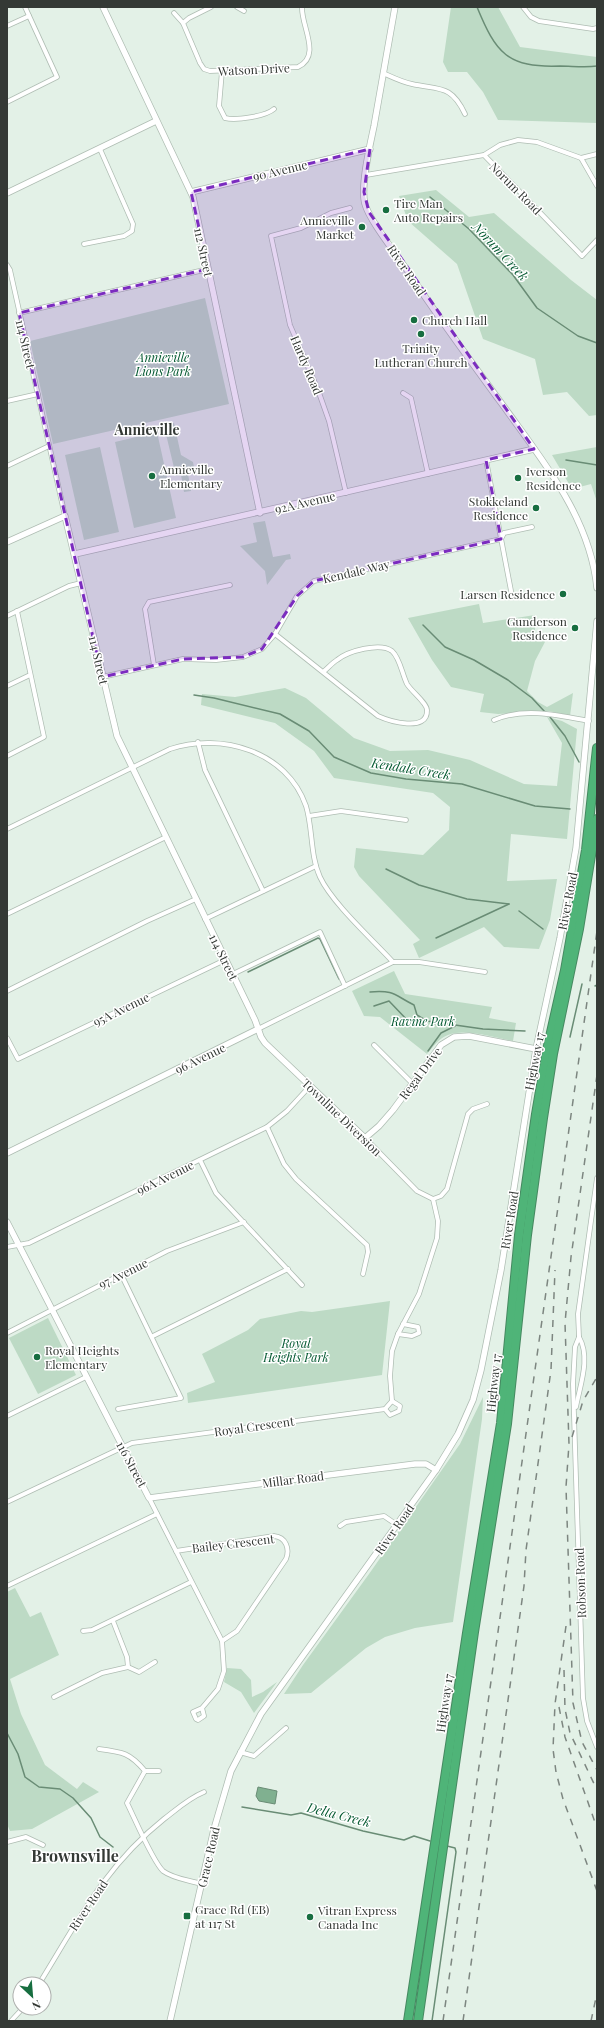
<svg xmlns="http://www.w3.org/2000/svg" width="604" height="2028" viewBox="0 0 604 2028" font-family="'Playfair Display',serif">
  <style>
    .green { fill: #bddac5 }
    .water { fill: #80b090; stroke: #698c75 }
    .lines { fill: none; stroke-linecap: round; stroke-linejoin: round }
    .stream { stroke: #698c75; stroke-width: 1.5 }
    .minor-casing { stroke: #afbdb3; stroke-width: 5.5 }
    .tertiary-casing { stroke: #afbdb3; stroke-width: 7 }
    .motorway-casing { stroke: #468961; stroke-width: 10 }
    .minor { stroke: #fff; stroke-width: 4 }
    .tertiary { stroke: #fff; stroke-width: 5.5 }
    .motorway { stroke: #4fb478; stroke-width: 8 }
    .rail { stroke: #7d8680; stroke-width: 1.5; stroke-dasharray: 7 7; stroke-linecap: butt }
    .marked { fill: #7b2cbf; fill-opacity: 0.2; stroke: #7b2cbf; stroke-width: 3; stroke-dasharray: 8 5; stroke-linejoin: round }
    .poi-dot { fill: #176e40; stroke: #fff; stroke-width: 1.5 }
    .labels { text-anchor: middle; dominant-baseline: central; stroke-width: 3; stroke-linejoin: round; paint-order: stroke }
    .street-label { font-size: 12px; fill: #343935; stroke: #fff }
    .poi-label { font-size: 12px; fill: #343935; stroke: #fff; text-anchor: start }
    .park-label { font-size: 12px; font-style: italic; fill: #025830; stroke: #fff }
    .water-label { font-size: 13px; font-style: italic; fill: #065a32; stroke: #fff }
    .quarter-label { font-size: 14px; font-weight: bold; fill: #343935; stroke: #fff }
    .district-label { font-size: 16px; font-weight: bold; fill: #343935; stroke: #fff }
  </style>
  <rect width="100%" height="100%" fill="#e3f1e7"/>
  <g class="green">
    <polygon points="451,7 498,7 520,47 597,57 597,123 498,120 483,92 467,72 448,72 443,62"/>
    <polygon points="436,190 469,217 494,213 571,280 597,300 597,415 589,416 567,392 543,395 535,359 483,339 457,264 408,221 399,196"/>
    <polygon points="205,298 229,404 53,444 30,341"/>
    <polygon points="174,423 181,455 193,462 195,472 188,474 191,491 184,492 181,475 176,476 164,426"/>
    <polygon points="157,432 176,518 134,528 115,442"/>
    <polygon points="100,447 119,532 84,540 65,455"/>
    <polygon points="597,447 597,502 591,484 572,489 552,455"/>
    <polygon points="265,521 273,557 290,554 291,559 286,560 267,585 265,571 240,546 257,542 253,523"/>
    <polygon points="479,604 483,623 535,615 535,638 546,640 535,661 527,691 538,702 547,707 573,693 570,716 549,711 498,714 480,712 484,694 451,687 432,660 408,618"/>
    <polygon points="285,688 306,698 354,738 390,751 428,750 470,760 524,784 557,786 562,743 547,717 562,721 577,729 567,839 511,834 507,881 557,879 550,920 539,949 504,947 484,927 419,958 413,944 420,940 359,876 354,867 356,848 423,855 449,830 450,807 433,793 334,778 314,751 275,723 201,705 202,694 235,697"/>
    <path d="M 394,971 L 405,994 L 492,1007 L 489,1018 L 516,1023 L 513,1041 C 494,1038 467,1028 448,1035 C 439,1038 433,1047 427,1054 L 380,1017 L 364,1016 L 352,991 Z"/>
    <polygon points="390,1301 382,1375 188,1403 187,1393 215,1382 202,1354 248,1330 260,1319 301,1311 312,1312"/>
    <polygon points="48,1318 76,1375 38,1394 9,1338"/>
    <polygon points="483,1397 482,1419 453,1622 415,1628 385,1637 366,1648 311,1693 284,1694 303,1665 369,1574 460,1444"/>
    <polygon points="15,1588 30,1617 41,1612 59,1655 10,1679 21,1714 45,1765 77,1789 83,1782 99,1792 32,1829 10,1831 7,1824 7,1592"/>
    <polygon points="227,1668 241,1669 251,1680 252,1697 263,1692 277,1682 254,1713 241,1692 224,1682"/>
  </g>
  <polygon class="water" points="258,1787 277,1791 275,1804 259,1801 256,1796"/>
  <g class="lines">
    <g class="stream">
      <path d="M 477,7 C 496,53 507,68 560,66 C 572,66 585,68 597,66"/>
      <polyline points="430,197 469,229 513,275 537,308 578,336 597,343"/>
      <polyline points="566,460 597,465"/>
      <polyline points="423,625 445,647 474,660 508,680 532,698 545,712"/>
      <polyline points="194,695 214,698 280,714 309,731 334,757 371,773 406,779 462,784 535,806 570,809"/>
      <polyline points="550,717 565,736 579,762"/>
      <polyline points="386,869 419,885 467,899 509,904"/>
      <polyline points="519,911 543,929"/>
      <polyline points="436,938 509,904"/>
      <polyline points="248,972 318,938 320,939 339,979"/>
      <polyline points="595,986 597,985"/>
      <path d="M 370,992 C 395,990 394,995 414,1005 L 417,1015 L 427,1021"/>
      <polyline points="374,1006 389,1001 410,1023 427,1021 483,1029 525,1031"/>
      <polyline points="570,1037 582,984"/>
      <polyline points="428,1051 441,1033 455,1026"/>
      <polyline points="7,1733 18,1754 25,1777 39,1787 60,1789 73,1798 91,1818 100,1837 113,1847"/>
      <polyline points="242,1807 291,1815 301,1813 363,1831 404,1840 414,1836 430,1841"/>
      <polyline points="432,2021 456,1852 455,1848 447,1846"/>
    </g>
    <defs>
      <g id="minor">
        <path d="M 211,7 L 189,18 L 183,23 L 200,63 L 204,69 L 210,71 L 298,67 C 322,56 301,26 302,7"/>
        <polyline points="237,7 244,11"/>
        <polyline points="523,7 531,17 539,21 593,29 597,28"/>
        <polyline points="174,13 183,23"/>
        <polyline points="7,26 29,16"/>
        <path d="M 222,71 L 219,106 L 225,118 C 236,121 266,116 274,109"/>
        <path d="M 383,73 C 392,77 402,82 412,84 C 439,90 451,84 465,114"/>
        <polyline points="7,102 57,77 25,7"/>
        <polyline points="484,155 582,256 597,240"/>
        <polyline points="581,158 597,154"/>
        <polyline points="366,175 484,155 500,145 518,140 537,142 581,158 597,186"/>
        <polyline points="84,244 124,236 132,231 133,224 100,149"/>
        <polyline points="7,265 10,270 65,516"/>
        <polyline points="19,313 208,269"/>
        <polyline points="403,393 411,398 428,474"/>
        <polyline points="7,401 38,394"/>
        <polyline points="486,460 512,596"/>
        <polyline points="7,466 49,446"/>
        <polyline points="346,493 329,421 318,390 290,325 271,236 301,228 331,213 350,208"/>
        <polyline points="7,616 69,586 81,583"/>
        <path d="M 275,634 L 378,716 C 389,721 428,733 427,710 C 427,703 411,691 407,684 C 402,674 400,658 392,651 C 380,642 348,651 337,660 C 332,663 328,668 323,672"/>
        <polyline points="154,665 145,609 149,602 230,585"/>
        <polyline points="102,677 183,659 216,660 243,657 262,649 275,634 297,596 314,581 501,539 504,533 532,527"/>
        <polyline points="7,686 30,675"/>
        <path d="M 494,720 C 524,707 558,715 589,721"/>
        <polyline points="198,742 205,770 263,891"/>
        <polyline points="7,756 44,737 17,611"/>
        <polyline points="309,816 341,811 406,820"/>
        <path d="M 7,829 L 170,749 C 221,732 287,751 306,806 C 313,829 310,855 320,877 C 332,903 373,940 393,962"/>
        <polyline points="7,914 166,837"/>
        <polyline points="205,919 316,866"/>
        <polyline points="233,974 320,932 345,986"/>
        <polyline points="7,991 147,921 196,899"/>
        <polyline points="258,1029 393,962 419,962 485,972"/>
        <polyline points="7,1038 18,1059 225,960"/>
        <polyline points="374,1045 412,1083"/>
        <polyline points="267,1127 284,1164 296,1179 367,1245 368,1252 363,1274"/>
        <polyline points="365,1138 417,1191 433,1199"/>
        <polyline points="200,1160 216,1193 302,1285"/>
        <polyline points="597,1178 578,1314 579,1337 575,1347 573,1384 583,1698 587,1721 597,1747"/>
        <polyline points="7,1247 29,1243 267,1127 287,1111 310,1086"/>
        <polyline points="7,1333 167,1251 244,1222"/>
        <polyline points="398,1334 412,1336 419,1333 418,1327 403,1324"/>
        <polyline points="153,1336 288,1269"/>
        <path d="M 576,1407 C 580,1385 591,1358 579,1337"/>
        <polyline points="118,1409 181,1398 121,1274"/>
        <polyline points="385,1409 390,1415 399,1411 400,1406 392,1401"/>
        <polyline points="7,1416 86,1377"/>
        <polyline points="149,1498 222,1641 224,1671 218,1689 202,1708 193,1712 196,1719 198,1720 204,1716 202,1708"/>
        <polyline points="7,1502 132,1443 385,1409 392,1401 390,1376 392,1351 398,1334 419,1294 437,1238 438,1221 433,1199 441,1196 447,1189 468,1114 473,1109 487,1104"/>
        <polyline points="340,1526 346,1522 384,1516 397,1525"/>
        <path d="M 176,1551 L 274,1536 C 286,1537 290,1549 286,1559 L 237,1631 L 222,1641"/>
        <polyline points="7,1586 157,1514"/>
        <polyline points="113,1621 127,1657 128,1667 139,1672 155,1662"/>
        <polyline points="83,1631 92,1630 191,1582"/>
        <polyline points="54,1697 102,1673 128,1667"/>
        <path d="M 99,1749 C 123,1752 130,1753 145,1771 L 127,1803 C 134,1817 153,1862 163,1871 C 174,1879 189,1880 201,1884"/>
        <polyline points="240,1752 254,1756 286,1728"/>
        <polyline points="145,1771 159,1771"/>
        <polyline points="7,1842 26,1837 43,1845"/>
        <path d="M 39,1984 C 78,1921 105,1866 164,1819 C 177,1809 189,1798 204,1792"/>
        <polyline points="11,2021 23,2008"/>
      </g>
      <g id="tertiary">
        <polyline points="103,7 193,197 260,513"/>
        <path d="M 395,7 C 388,47 381,87 374,126 C 370,145 360,187 365,204 C 369,220 397,255 407,270 C 437,316 470,360 502,404 C 542,460 590,517 597,588"/>
        <polyline points="191,192 370,149"/>
        <polyline points="7,193 156,121"/>
        <polyline points="7,542 65,516 117,736 255,1020 261,1037 265,1043 365,1138 379,1126 393,1110 441,1045 454,1037 469,1036 536,1049"/>
        <polyline points="75,554 534,449"/>
        <polyline points="7,1153 258,1029"/>
        <polyline points="7,1222 149,1498 415,1464 426,1464 436,1470"/>
        <polyline points="170,2021 214,1829 231,1771 261,1714 436,1470 458,1434 473,1400 481,1370 501,1270 536,1049 560,938 576,848 597,621"/>
      </g>
      <g id="motorway">
        <polyline points="408,2021 467,1633 501,1423 519,1235 536,1114 547,1050 565,970 586,850 597,748"/>
        <polyline points="418,2021 474,1632 507,1424 527,1235 543,1118 553,1054 579,929 597,819"/>
      </g>
    </defs>
    <use href="#minor" class="minor-casing"/>
    <use href="#tertiary" class="tertiary-casing"/>
    <use href="#motorway" class="motorway-casing"/>
    <use href="#minor" class="minor"/>
    <use href="#tertiary" class="tertiary"/>
    <use href="#motorway" class="motorway"/>
    <g class="rail">
      <polyline points="597,1075 571,1257 565,1323 569,1444 566,1487 573,1703 582,1742 597,1770"/>
      <polyline points="572,1437 583,1401 597,1377"/>
      <polyline points="566,1626 555,1704 553,1749 556,1772 563,1799 597,1891"/>
      <polyline points="564,1670 565,1709 570,1733 597,1790"/>
      <polyline points="559,1707 565,1737 597,1828"/>
      <polyline points="443,2021 597,931"/>
      <polyline points="463,2021 524,1586 526,1550 551,1370 555,1270"/>
      <polyline points="591,2021 597,1993"/>
    </g>
  </g>
  <path class="marked" d="M 370,149 L 364,192 L 369,212 L 534,449 L 486,460 L 501,539 L 314,581 L 297,596 L 262,649 L 243,657 L 183,659 L 102,677 L 19,313 L 208,269 L 191,192 Z"/>
  <g class="poi-dot">
    <circle cx="386" cy="210" r="4"/>
    <circle cx="362" cy="227" r="4"/>
    <circle cx="414" cy="320" r="4"/>
    <circle cx="421" cy="334" r="4"/>
    <circle cx="152" cy="476" r="4"/>
    <circle cx="518" cy="478" r="4"/>
    <circle cx="536" cy="508" r="4"/>
    <circle cx="563" cy="594" r="4"/>
    <circle cx="575" cy="628" r="4"/>
    <circle cx="37" cy="1357" r="4"/>
    <rect x="183" y="1912" width="8" height="8" rx="2"/>
    <circle cx="310" cy="1917" r="4"/>
  </g>
  <g class="labels">
    <g class="street-label">
      <text transform="translate(254 69) rotate(-3)">Watson Drive</text>
      <text transform="translate(280 170) rotate(-13)">90 Avenue</text>
      <text transform="translate(516 188) rotate(45)">Norum Road</text>
      <text transform="translate(204 252) rotate(78)">112 Street</text>
      <text transform="translate(407 270) rotate(56)">River Road</text>
      <text transform="translate(26 344) rotate(77)">114 Street</text>
      <text transform="translate(307 365) rotate(67)">Hardy Road</text>
      <text transform="translate(305 502) rotate(-13)">92A Avenue</text>
      <text transform="translate(356 571) rotate(-13)">Kendale Way</text>
      <text transform="translate(99 660) rotate(77)">114 Street</text>
      <text transform="translate(567 901) rotate(-79)">River Road</text>
      <text transform="translate(224 957) rotate(64)">114 Street</text>
      <text transform="translate(121 1009) rotate(-26)">95A Avenue</text>
      <text transform="translate(200 1058) rotate(-26)">96 Avenue</text>
      <text transform="translate(534 1061) rotate(-79)">Highway 17</text>
      <text transform="translate(420 1073) rotate(-53)">Regal Drive</text>
      <text transform="translate(342 1117) rotate(44)">Townline Diversion</text>
      <text transform="translate(165 1177) rotate(-26)">96A Avenue</text>
      <text transform="translate(509 1220) rotate(-81)">River Road</text>
      <text transform="translate(123 1273) rotate(-26)">97 Avenue</text>
      <text transform="translate(493 1383) rotate(-84)">Highway 17</text>
      <text transform="translate(254 1426) rotate(-8)">Royal Crescent</text>
      <text transform="translate(132 1464) rotate(62)">116 Street</text>
      <text transform="translate(293 1479) rotate(-7)">Millar Road</text>
      <text transform="translate(394 1529) rotate(-55)">River Road</text>
      <text transform="translate(233 1543) rotate(-7)">Bailey Crescent</text>
      <text transform="translate(580 1583) rotate(-92)">Robson Road</text>
      <text transform="translate(444 1703) rotate(-82)">Highway 17</text>
      <text transform="translate(208 1857) rotate(-77)">Grace Road</text>
      <text transform="translate(88 1905) rotate(-56)">River Road</text>
    </g>
    <g class="poi-label">
      <text x="394" y="203">Tire Man<tspan x="394" dy="14">Auto Repairs</tspan></text>
      <text x="354" y="220" text-anchor="end">Annieville<tspan x="354" dy="14">Market</tspan></text>
      <text x="422" y="320">Church Hall</text>
      <text x="421" y="348" text-anchor="middle">Trinity<tspan x="421" dy="14">Lutheran Church</tspan></text>
      <text x="160" y="469">Annieville<tspan x="160" dy="14">Elementary</tspan></text>
      <text x="526" y="471">Iverson<tspan x="526" dy="14">Residence</tspan></text>
      <text x="528" y="501" text-anchor="end">Stokkeland<tspan x="528" dy="14">Residence</tspan></text>
      <text x="555" y="594" text-anchor="end">Larsen Residence</text>
      <text x="567" y="621" text-anchor="end">Gunderson<tspan x="567" dy="14">Residence</tspan></text>
      <text x="45" y="1350">Royal Heights<tspan x="45" dy="14">Elementary</tspan></text>
      <text x="195" y="1909">Grace Rd (EB)<tspan x="195" dy="14">at 117 St</tspan></text>
      <text x="318" y="1910">Vitran Express<tspan x="318" dy="14">Canada Inc</tspan></text>
    </g>
    <g class="park-label">
      <text x="163" y="357">Annieville<tspan x="163" dy="14">Lions Park</tspan></text>
      <text x="423" y="1021">Ravine Park</text>
      <text x="296" y="1343">Royal<tspan x="296" dy="14">Heights Park</tspan></text>
    </g>
    <g class="water-label">
      <text transform="translate(501 251) rotate(47)">Norum Creek</text>
      <text transform="translate(411 768) rotate(9)">Kendale Creek</text>
      <text transform="translate(339 1814) rotate(14)">Delta Creek</text>
    </g>
    <g class="quarter-label">
      <text x="147" y="429">Annieville</text>
    </g>
    <g class="district-label">
      <text x="75" y="1855">Brownsville</text>
    </g>
  </g>
  <rect width="604" height="2028" fill="none" stroke="#343935" stroke-width="16"/>
  <g transform="translate(32 1996) rotate(154)"><circle r="19" fill="#ffffff" stroke="#aeb0ae"/>
  <path d="M0-3L7 15L0 10L-7 15Z" fill="#176e40"/>
  <text y="-6" font-size="11" font-weight="bold" text-anchor="middle" fill="#343935">N</text>
  </g>
</svg>
